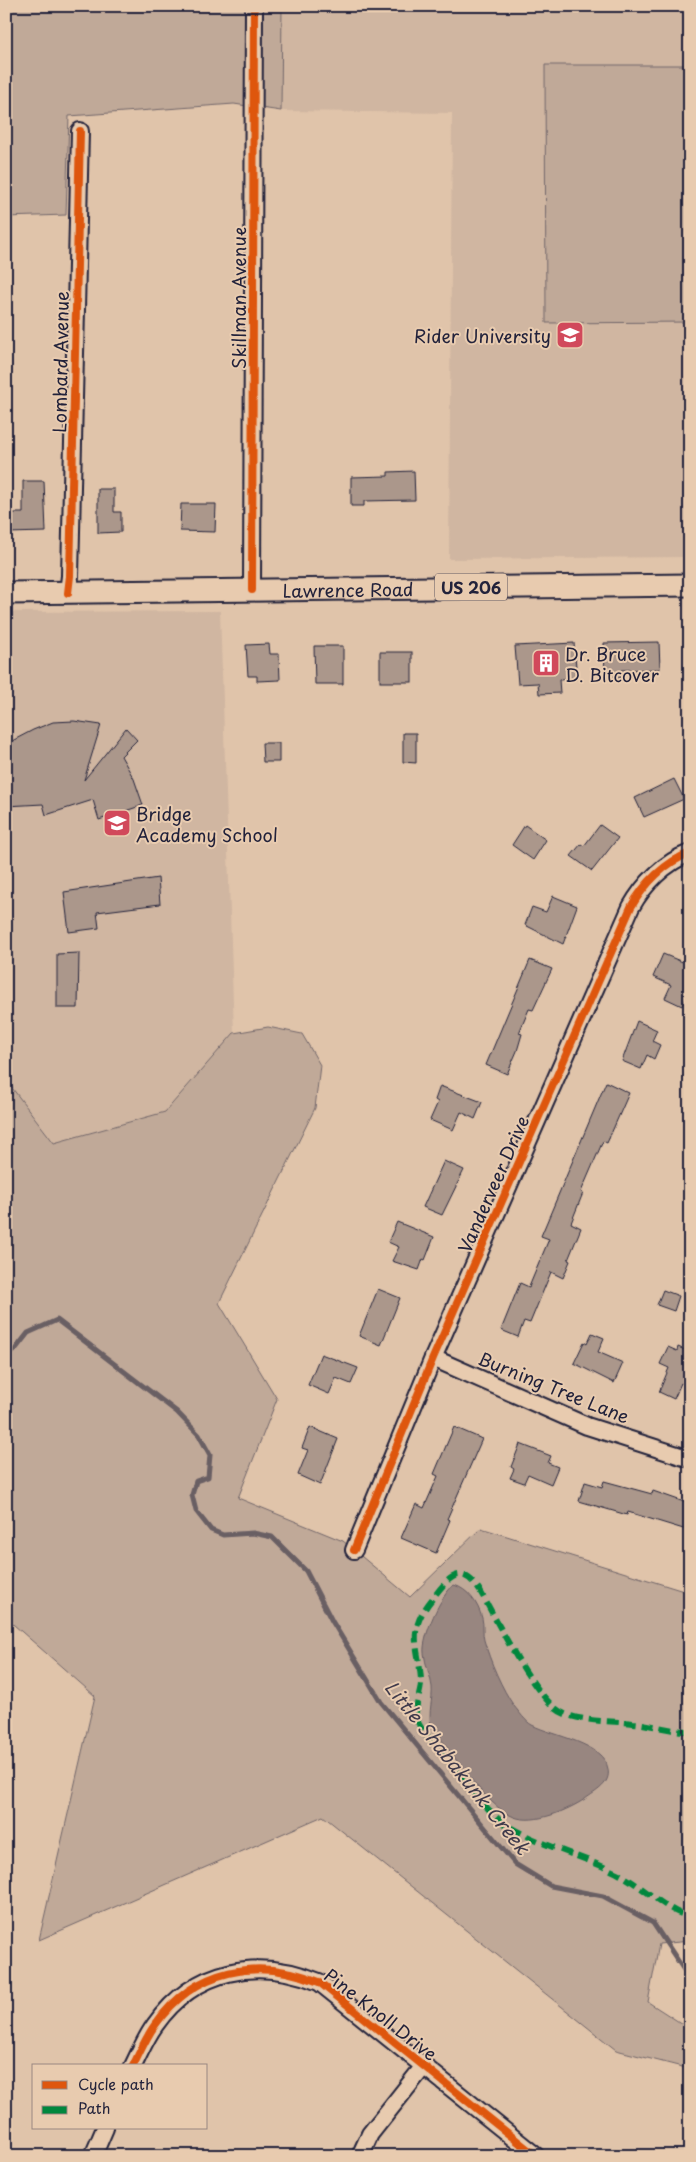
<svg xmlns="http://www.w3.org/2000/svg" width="696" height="2162" viewBox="0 0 696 2162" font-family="'Playpen Sans',sans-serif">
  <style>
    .built { fill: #d0b6a1 }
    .green { fill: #c0a998; stroke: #71666a }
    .water { fill: #988680; stroke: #695e64 }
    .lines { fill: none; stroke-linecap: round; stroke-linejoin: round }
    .stream { stroke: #695e64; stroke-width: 5 }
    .building { fill: #ab978b; stroke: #22223b }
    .minor-casing { stroke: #22223b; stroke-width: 20 }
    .major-casing { stroke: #22223b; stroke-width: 25 }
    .minor { stroke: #e8cbaf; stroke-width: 16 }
    .major { stroke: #e8cbaf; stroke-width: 21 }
    .quiet { stroke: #00873e; stroke-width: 6; stroke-dasharray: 12 6; stroke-linecap: butt }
    .cycleway-casing { stroke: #e8cbaf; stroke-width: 11 }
    .cycleway { stroke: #de560e; stroke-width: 8 }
    .labels { text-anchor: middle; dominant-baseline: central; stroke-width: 4; stroke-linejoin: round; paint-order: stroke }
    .shield { fill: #e8cbaf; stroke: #5d555e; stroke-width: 1 }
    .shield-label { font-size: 16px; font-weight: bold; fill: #22223b }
    .street-label { font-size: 18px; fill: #22223b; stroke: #e8cbaf }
    .poi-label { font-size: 18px; fill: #22223b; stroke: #e8cbaf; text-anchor: start }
    .water-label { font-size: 19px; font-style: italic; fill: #403b4c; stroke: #e8cbaf }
  </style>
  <rect width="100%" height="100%" fill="#e0c4aa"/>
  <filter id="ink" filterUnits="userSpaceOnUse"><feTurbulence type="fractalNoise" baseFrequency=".02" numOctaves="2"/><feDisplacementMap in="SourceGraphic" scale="10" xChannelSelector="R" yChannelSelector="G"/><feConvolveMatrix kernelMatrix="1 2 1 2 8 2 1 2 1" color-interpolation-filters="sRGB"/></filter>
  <g filter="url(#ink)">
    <g class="built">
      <polygon points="282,6 690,6 690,557 449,559 452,113 281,111"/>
      <polygon points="220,611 234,1033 165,1112 54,1143 6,1080 6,612"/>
    </g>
    <g class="green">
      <polygon points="6,6 282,6 281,111 234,104 69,116 66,215 6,217"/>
      <polygon points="545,65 690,65 690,322 546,323"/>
      <polygon points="268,1027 302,1034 320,1065 315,1108 219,1303 277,1399 238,1498 343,1541 410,1597 481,1528 690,1593 690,1941 659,1944 648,2002 690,2029 690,2069 616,2050 323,1816 39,1940 95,1696 6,1618 6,1080 54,1143 165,1112 234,1033"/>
    </g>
    <path class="water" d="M 454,1585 C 468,1589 478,1603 482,1618 C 484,1625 482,1633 484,1640 C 490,1661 502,1689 514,1706 C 519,1712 526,1722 532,1725 C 553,1736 604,1743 608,1769 C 611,1784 596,1791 585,1799 C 568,1810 535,1825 514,1817 C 485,1806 450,1750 431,1725 C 428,1712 433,1700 432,1687 C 431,1676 425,1665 424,1653 C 422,1637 441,1594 454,1585 Z"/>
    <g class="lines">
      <polyline class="stream" points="6,1352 14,1351 28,1333 57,1320 177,1412 199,1435 210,1455 208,1477 196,1481 192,1495 196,1511 211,1530 223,1535 253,1533 272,1537 306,1571 332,1621 381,1702 515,1864 551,1886 603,1896 653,1923 690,1979"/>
    </g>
    <g class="building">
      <polygon points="414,471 415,500 364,501 364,506 351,506 351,477 388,476 388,472"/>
      <polygon points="23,481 44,481 46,532 8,533 7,513 23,513"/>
      <polygon points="98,489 114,489 114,512 121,512 121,532 98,533"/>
      <polygon points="181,504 216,504 215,532 180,531"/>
      <polygon points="659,642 660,669 621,670 621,678 605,678 604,643"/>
      <polygon points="574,643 577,679 559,680 560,693 539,694 538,683 518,684 515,646"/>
      <polygon points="269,644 270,654 279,654 280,680 257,681 257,676 248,676 246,645"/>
      <polygon points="314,646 343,646 343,684 315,684"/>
      <rect x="380" y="652" width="32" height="30"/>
      <polygon points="74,721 101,725 84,780 126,728 137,740 121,756 134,779 143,805 99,820 93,800 46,815 43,804 6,806 6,780 11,771 6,768 6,750 12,741 33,730 53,722"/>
      <polygon points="403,733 416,733 416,763 403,762"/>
      <polygon points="262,743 279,743 279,762 263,762"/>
      <polygon points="674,779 684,799 644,817 635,798"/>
      <polygon points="525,825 546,840 533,860 512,845"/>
      <polygon points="600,825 618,838 592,871 571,856 581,844 584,846"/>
      <polygon points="158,878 160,904 97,912 99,928 69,932 64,892"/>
      <polygon points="553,896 577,906 563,944 525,925 532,907 546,912"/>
      <polygon points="79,953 78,1008 57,1008 57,954"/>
      <polygon points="663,954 690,965 690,990 682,1006 665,998 671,985 653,977"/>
      <polygon points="530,960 552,969 533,1010 529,1009 519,1033 522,1034 517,1051 507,1074 486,1065"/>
      <polygon points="637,1021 657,1030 652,1041 660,1045 654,1059 647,1055 641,1069 622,1061"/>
      <polygon points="606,1082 629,1093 607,1143 603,1141 581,1192 583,1193 571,1223 581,1228 568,1260 570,1261 563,1278 551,1272 530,1323 524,1321 518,1337 501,1330 520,1283 529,1287 549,1239 541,1236"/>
      <polygon points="440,1086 482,1102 475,1119 461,1112 453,1130 430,1120 438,1102 435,1100"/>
      <polygon points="444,1161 464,1170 442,1215 423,1207"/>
      <polygon points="397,1222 434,1237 425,1260 423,1259 419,1270 392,1261 399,1247 388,1242"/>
      <polygon points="378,1289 400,1298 381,1345 359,1336"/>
      <polygon points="663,1290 679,1296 674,1311 657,1305"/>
      <polygon points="592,1333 604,1338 598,1352 623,1363 614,1383 574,1363 584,1342 587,1344"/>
      <polygon points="668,1347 677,1351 678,1347 690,1352 690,1387 681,1383 674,1399 659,1392 669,1368 660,1364"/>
      <polygon points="321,1354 358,1368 351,1384 336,1378 329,1394 308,1385"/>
      <polygon points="310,1427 338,1439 320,1485 298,1475 308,1450 302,1448"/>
      <polygon points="454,1427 482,1439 447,1519 450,1520 436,1553 401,1538 416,1504 424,1508 438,1476 434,1474"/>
      <polygon points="520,1444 551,1456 548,1463 558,1467 551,1484 528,1474 524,1483 510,1478 514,1469 511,1467"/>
      <polygon points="604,1481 652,1494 653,1491 690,1504 690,1531 628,1512 627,1515 579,1501 585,1482 602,1487"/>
    </g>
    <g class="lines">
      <defs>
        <g id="minor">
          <polyline points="252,590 254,6"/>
          <polyline points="68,593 70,576 80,131"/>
          <polyline points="433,1358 587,1426 690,1459"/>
          <path d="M 354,1550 L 433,1358 L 631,907 C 644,884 665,862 690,853"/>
          <path d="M 133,2066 C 140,2052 146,2037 155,2025 C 195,1968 258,1957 319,1982 L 536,2156"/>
          <polyline points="93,2156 105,2128"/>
          <polyline points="360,2156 370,2134 424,2066"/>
        </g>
        <g id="major">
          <path id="s1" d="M 6,593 L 690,585"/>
        </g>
      </defs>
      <use href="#minor" class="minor-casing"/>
      <use href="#major" class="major-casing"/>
      <use href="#minor" class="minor"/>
      <use href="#major" class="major"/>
      <path class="quiet" d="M 690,1731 C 671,1732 652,1724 633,1723 C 612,1721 586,1722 565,1714 C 536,1703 497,1620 480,1591 C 461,1562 449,1577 433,1598 C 406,1631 418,1642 421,1679 C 422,1694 413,1706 417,1720 C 421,1731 443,1755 451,1765 C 464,1779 490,1815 505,1824 C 538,1845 583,1856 619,1874 C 641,1885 668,1912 690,1917"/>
      <defs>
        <g id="cycleway">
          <polyline points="252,590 254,6"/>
          <polyline points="68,593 70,576 80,131"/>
          <path d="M 354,1550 L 433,1358 L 631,907 C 644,884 665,862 690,853"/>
          <path d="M 133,2066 C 140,2052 146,2037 155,2025 C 195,1968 258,1957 319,1982 L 536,2156"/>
        </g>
      </defs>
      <use href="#cycleway" class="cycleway-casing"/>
      <use href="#cycleway" class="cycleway"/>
    </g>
  </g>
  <defs>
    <symbol id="university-square" viewBox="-11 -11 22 22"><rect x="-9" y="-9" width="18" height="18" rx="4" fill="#d1495b" stroke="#e8cbaf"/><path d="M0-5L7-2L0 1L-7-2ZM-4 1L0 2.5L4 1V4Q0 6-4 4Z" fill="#fff"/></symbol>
    <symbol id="building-square" viewBox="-11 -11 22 22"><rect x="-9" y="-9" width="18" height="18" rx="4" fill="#d1495b" stroke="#e8cbaf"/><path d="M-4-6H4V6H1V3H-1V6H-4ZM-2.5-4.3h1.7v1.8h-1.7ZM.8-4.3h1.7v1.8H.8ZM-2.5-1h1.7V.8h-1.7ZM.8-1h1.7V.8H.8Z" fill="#fff"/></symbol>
    <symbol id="school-square" viewBox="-11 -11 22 22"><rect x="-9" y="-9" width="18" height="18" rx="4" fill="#d1495b" stroke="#e8cbaf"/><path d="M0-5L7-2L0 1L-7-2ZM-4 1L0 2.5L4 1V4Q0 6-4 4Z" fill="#fff"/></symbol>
  </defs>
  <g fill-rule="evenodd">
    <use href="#university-square" x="554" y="319" width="32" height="32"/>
    <use href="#building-square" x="530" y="647" width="32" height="32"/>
    <use href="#school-square" x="101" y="807" width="32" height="32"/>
  </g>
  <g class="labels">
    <rect class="shield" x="435" y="573.5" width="72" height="27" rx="4"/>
    <g class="shield-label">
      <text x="471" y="587">US 206</text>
    </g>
    <g class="street-label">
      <text transform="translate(238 298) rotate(-90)">Skillman Avenue</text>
      <text transform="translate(60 362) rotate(-89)">Lombard Avenue</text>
      <text stroke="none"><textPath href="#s1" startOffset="342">Lawrence Road</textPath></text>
      <text transform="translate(493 1184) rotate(-66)">Vanderveer Drive</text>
      <text transform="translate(554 1387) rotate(22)">Burning Tree Lane</text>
      <text transform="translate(381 2014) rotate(38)">Pine Knoll Drive</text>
    </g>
    <g class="poi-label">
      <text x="551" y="335" text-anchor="end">Rider University</text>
      <text x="565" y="653">Dr. Bruce<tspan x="565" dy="21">D. Bitcover</tspan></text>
      <text x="136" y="813">Bridge<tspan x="136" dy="21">Academy School</tspan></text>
    </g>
    <g class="water-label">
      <text transform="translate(458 1767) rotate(51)">Little Shabakunk Creek</text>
    </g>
  </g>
  <rect width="696" height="2162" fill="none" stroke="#e8cbaf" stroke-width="25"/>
  <rect x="12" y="12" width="671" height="2137" fill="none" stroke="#22223b" stroke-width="2" filter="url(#ink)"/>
  <rect x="32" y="2064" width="175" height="65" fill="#e8cbaf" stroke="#998781"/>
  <rect x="42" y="2081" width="25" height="8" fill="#de560e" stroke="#998781"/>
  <text x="78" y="2090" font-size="15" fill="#22223b">Cycle path</text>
  <rect x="42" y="2106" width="25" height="8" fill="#00873e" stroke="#998781"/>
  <text x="78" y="2114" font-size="15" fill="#22223b">Path</text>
</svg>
